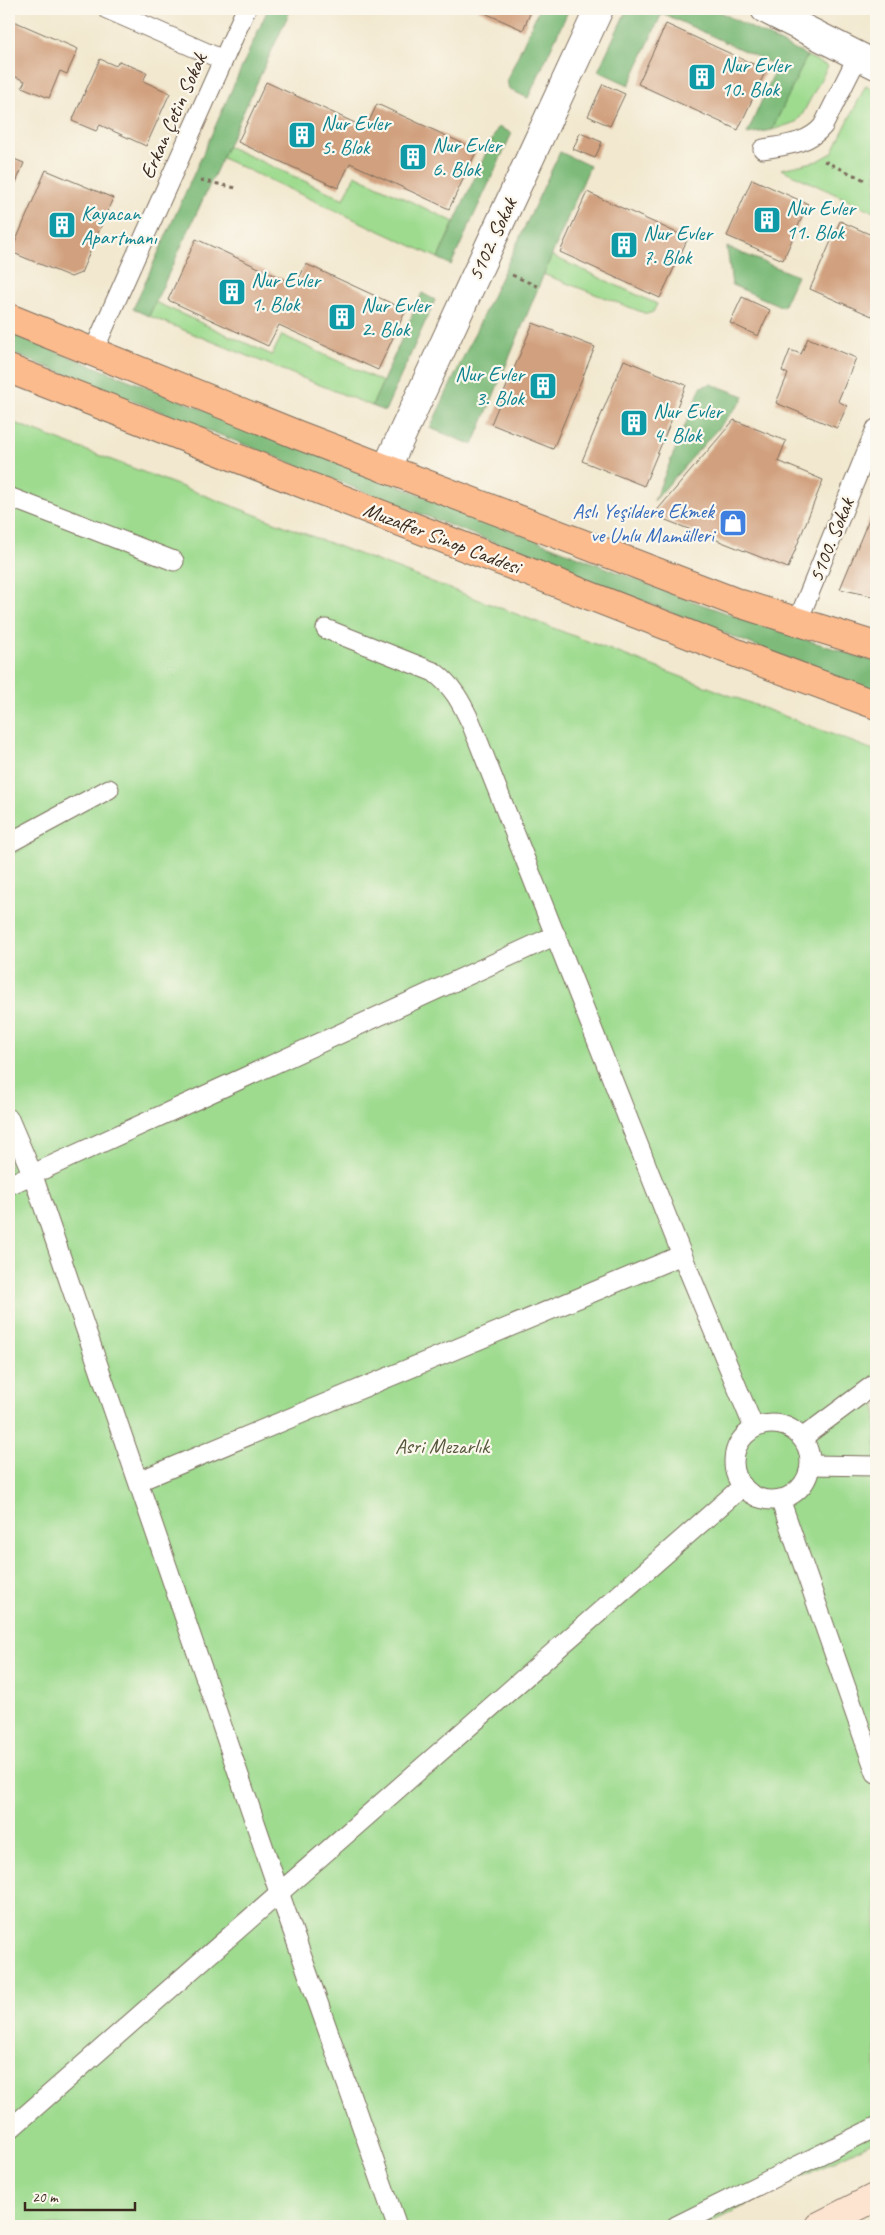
<svg xmlns="http://www.w3.org/2000/svg" width="885" height="2235" viewBox="0 0 885 2235" font-family="Caveat,sans-serif">
  <style>
    .green { fill: #9edb8f; stroke: #6c8256 }
    .forest { fill: #7ebb7a; stroke: #5c724c }
    .building { fill: #d1a17f }
    .lines { fill: none; stroke-linecap: round; stroke-linejoin: round }
    .lane-casing { stroke: #7b6c5c; stroke-width: 21 }
    .street-casing { stroke: #7b6c5c; stroke-width: 30 }
    .secondary-casing { stroke: #7b6c5c; stroke-width: 30 }
    .primary-casing { stroke: #7b6c5c; stroke-width: 30 }
    .path { stroke: #7b6c5c; stroke-width: 3; stroke-dasharray: 4 4; stroke-linecap: butt }
    .lane { stroke: #fff; stroke-width: 19 }
    .street { stroke: #fff; stroke-width: 28 }
    .secondary { stroke: #fde4d1; stroke-width: 28 }
    .primary { stroke: #fbbb8d; stroke-width: 28 }
    .labels { text-anchor: middle; dominant-baseline: central; stroke-width: 4.5; stroke-linejoin: round; paint-order: stroke }
    .culture-label { font-size: 21px; fill: #0d838f; stroke: #fbf7ec; text-anchor: start }
    .street-label { font-size: 21px; fill: #3b2a1e; stroke: #fbf7ec }
    .shop-label { font-size: 21px; fill: #366cbe; stroke: #fbf7ec; text-anchor: end }
    .park-label { font-size: 21px; fill: #54563a; stroke: #fbf7ec }
  </style>
  <rect width="100%" height="100%" fill="#fbf7ec"/>
  <filter id="ink" filterUnits="userSpaceOnUse"><feTurbulence type="fractalNoise" baseFrequency=".02" numOctaves="2"/><feDisplacementMap in="SourceGraphic" scale="10" xChannelSelector="R" yChannelSelector="G"/><feConvolveMatrix kernelMatrix="1 2 1 2 8 2 1 2 1" color-interpolation-filters="sRGB"/></filter>
  <filter id="wash" filterUnits="userSpaceOnUse"><feTurbulence type="fractalNoise" baseFrequency=".0096" numOctaves="4" result="noise"/><feDisplacementMap in="SourceGraphic" scale="20" xChannelSelector="R" yChannelSelector="G"/><feGaussianBlur stdDeviation="1.12" result="paint"/><feColorMatrix in="noise" values="0 0 0 0 0 0 0 0 0 0 0 0 0 0 0 0 0 1.4 0 .05"/><feComposite in="paint" operator="in"/></filter>
  <g filter="url(#wash)">
    <rect width="100%" height="100%" fill="#f2e8cf"/>
    <g class="green">
      <polygon points="807,56 828,66 802,115 796,122 772,130"/>
      <polygon points="866,85 876,91 876,213 781,169 818,161 832,153"/>
      <polygon points="227,146 344,199 355,175 454,222 438,258 222,158"/>
      <polygon points="550,255 657,304 653,312 647,314 543,274"/>
      <polygon points="155,302 272,355 282,335 383,382 372,406 149,316"/>
      <polygon points="9,421 876,751 876,2140 704,2226 9,2226"/>
    </g>
    <g class="forest">
      <polygon points="268,9 291,9 149,316 133,309"/>
      <polygon points="539,9 569,9 528,98 509,89 507,80"/>
      <polygon points="627,9 714,9 807,56 772,130 747,134 777,66 662,13 629,85 598,71"/>
      <polygon points="498,127 512,133 451,265 438,258"/>
      <path d="M 560,152 L 590,166 C 549,259 512,352 473,445 L 430,428 Z"/>
      <polygon points="727,247 797,276 783,307 732,285"/>
      <polygon points="422,293 435,300 385,411 372,406"/>
      <polygon points="9,333 673,594 760,625 876,662 876,693 9,352"/>
      <polygon points="711,384 744,396 742,401 654,501 701,387"/>
    </g>
    <g id="blocks">
      <g class="building">
        <polygon points="476,9 532,9 523,30"/>
        <polygon points="9,19 78,49 67,74 60,71 49,98 22,87 25,81 9,74"/>
        <polygon points="666,24 766,70 738,130 638,84"/>
        <polygon points="100,59 116,66 119,61 147,73 143,81 170,93 146,146 100,125 96,131 72,121"/>
        <polygon points="266,82 366,128 377,104 477,150 449,209 350,163 338,188 238,142"/>
        <polygon points="603,84 625,94 610,126 588,116"/>
        <polygon points="580,133 602,142 595,158 573,149"/>
        <polygon points="9,157 24,163 9,200"/>
        <polygon points="46,170 113,198 81,273 71,277 11,252"/>
        <polygon points="752,179 808,204 783,260 727,236"/>
        <polygon points="587,192 688,238 660,298 560,252"/>
        <polygon points="840,221 876,237 876,307 872,316 810,289"/>
        <polygon points="196,239 296,285 306,264 406,310 378,370 279,325 268,346 168,300"/>
        <polygon points="742,297 770,310 758,336 730,323"/>
        <polygon points="533,323 595,347 553,449 491,424"/>
        <polygon points="808,338 856,358 838,401 847,406 837,428 776,403 788,374 782,371 790,350 801,354"/>
        <polygon points="624,360 686,385 644,486 582,461"/>
        <polygon points="734,420 786,441 778,461 823,480 788,568 653,515"/>
        <polygon points="876,502 876,597 840,589"/>
      </g>
    </g>
  </g>
  <g filter="url(#ink)">
    <use href="#blocks" fill-opacity="0" stroke="#7b6c5c" stroke-width="1"/>
    <g class="lines">
      <defs>
        <g id="lane">
          <polyline points="107,9 223,60"/>
          <path d="M 763,149 C 785,145 808,144 823,126 L 858,56"/>
          <polyline points="93,352 246,9"/>
          <polyline points="9,497 174,561"/>
          <polyline points="797,623 876,429"/>
          <path d="M 326,629 L 434,672 C 453,686 461,702 471,723 L 682,1255 L 754,1428"/>
          <polyline points="9,843 109,789"/>
          <polyline points="9,1119 32,1173 279,1892 397,2226"/>
          <polyline points="9,1185 556,935"/>
          <circle cx="772" cy="1462" r="38"/>
          <polyline points="802,1438 876,1383"/>
          <polyline points="811,1465 876,1466"/>
          <polyline points="139,1481 682,1255"/>
          <polyline points="780,1499 876,1773"/>
          <polyline points="9,2130 743,1486"/>
          <polyline points="676,2226 876,2127"/>
        </g>
        <g id="street">
          <polyline points="765,9 876,65"/>
          <polyline points="386,469 599,9"/>
        </g>
        <polyline id="secondary" points="819,2226 876,2197"/>
        <g id="primary">
          <polyline points="9,318 298,435 738,603 876,646"/>
          <polyline points="9,369 739,654 876,705"/>
        </g>
      </defs>
      <use href="#lane" class="lane-casing"/>
      <use href="#street" class="street-casing"/>
      <use href="#secondary" class="secondary-casing"/>
      <use href="#primary" class="primary-casing"/>
      <g class="path">
        <polyline points="824,161 867,181"/>
        <polyline points="200,180 236,188"/>
        <polyline points="512,275 539,287"/>
      </g>
      <use href="#lane" class="lane"/>
      <use href="#street" class="street"/>
      <use href="#secondary" class="secondary"/>
      <use href="#primary" class="primary"/>
    </g>
  </g>
  <defs>
    <symbol id="building-square" viewBox="-11 -11 22 22"><rect x="-9" y="-9" width="18" height="18" rx="4" fill="#0f9aa8" stroke="#fbf7ec"/><path d="M-4-6H4V6H1V3H-1V6H-4ZM-2.5-4.3h1.7v1.8h-1.7ZM.8-4.3h1.7v1.8H.8ZM-2.5-1h1.7V.8h-1.7ZM.8-1h1.7V.8H.8Z" fill="#fff"/></symbol>
    <symbol id="shop-square" viewBox="-11 -11 22 22"><rect x="-9" y="-9" width="18" height="18" rx="4" fill="#3f7fe0" stroke="#fbf7ec"/><path d="M-5-2.5h2.3a2.7 3.5 0 0 1 5.4 0H5L5.5 6h-11ZM-1.5-2.5h3a1.5 2.3 0 0 0-3 0Z" fill="#fff"/></symbol>
  </defs>
  <g fill-rule="evenodd">
    <use href="#building-square" x="686" y="61" width="32" height="32"/>
    <use href="#building-square" x="286" y="119" width="32" height="32"/>
    <use href="#building-square" x="397" y="141" width="32" height="32"/>
    <use href="#building-square" x="751" y="204" width="32" height="32"/>
    <use href="#building-square" x="46" y="209" width="32" height="32"/>
    <use href="#building-square" x="608" y="229" width="32" height="32"/>
    <use href="#building-square" x="216" y="276" width="32" height="32"/>
    <use href="#building-square" x="326" y="301" width="32" height="32"/>
    <use href="#building-square" x="527" y="370" width="32" height="32"/>
    <use href="#building-square" x="618" y="407" width="32" height="32"/>
    <use href="#shop-square" x="717" y="507" width="32" height="32"/>
  </g>
  <g class="labels">
    <g class="culture-label">
      <text x="721" y="65">Nur Evler<tspan x="721" dy="24">10. Blok</tspan></text>
      <text x="321" y="123">Nur Evler<tspan x="321" dy="24">5. Blok</tspan></text>
      <text x="432" y="145">Nur Evler<tspan x="432" dy="24">6. Blok</tspan></text>
      <text x="786" y="208">Nur Evler<tspan x="786" dy="24">11. Blok</tspan></text>
      <text x="81" y="213">Kayacan<tspan x="81" dy="24">Apartmanı</tspan></text>
      <text x="643" y="233">Nur Evler<tspan x="643" dy="24">7. Blok</tspan></text>
      <text x="251" y="280">Nur Evler<tspan x="251" dy="24">1. Blok</tspan></text>
      <text x="361" y="305">Nur Evler<tspan x="361" dy="24">2. Blok</tspan></text>
      <text x="524" y="374" text-anchor="end">Nur Evler<tspan x="524" dy="24">3. Blok</tspan></text>
      <text x="653" y="411">Nur Evler<tspan x="653" dy="24">4. Blok</tspan></text>
    </g>
    <g class="street-label">
      <text transform="translate(173 116) rotate(-66)">Erkan Çetin Sokak</text>
      <text transform="translate(492 239) rotate(-65)">5102. Sokak</text>
      <text transform="translate(442 538) rotate(21)">Muzaffer Sinop Caddesi</text>
      <text transform="translate(831 540) rotate(-68)">5100. Sokak</text>
    </g>
    <g class="shop-label">
      <text x="714" y="511">Aslı Yeşildere Ekmek<tspan x="714" dy="24">ve Unlu Mamülleri</tspan></text>
    </g>
    <g class="park-label">
      <text x="442" y="1446">Asri Mezarlık</text>
    </g>
  </g>
  <rect width="885" height="2235" fill="none" stroke="#fbf7ec" stroke-width="30"/>
  <path d="M25 2202v8h110v-8" fill="none" stroke="#3b2a1e" stroke-width="2.5"/>
  <text x="32" y="2202" font-size="15" fill="#3b2a1e" stroke="#fbf7ec" stroke-width="4" paint-order="stroke">20 m</text>
</svg>
